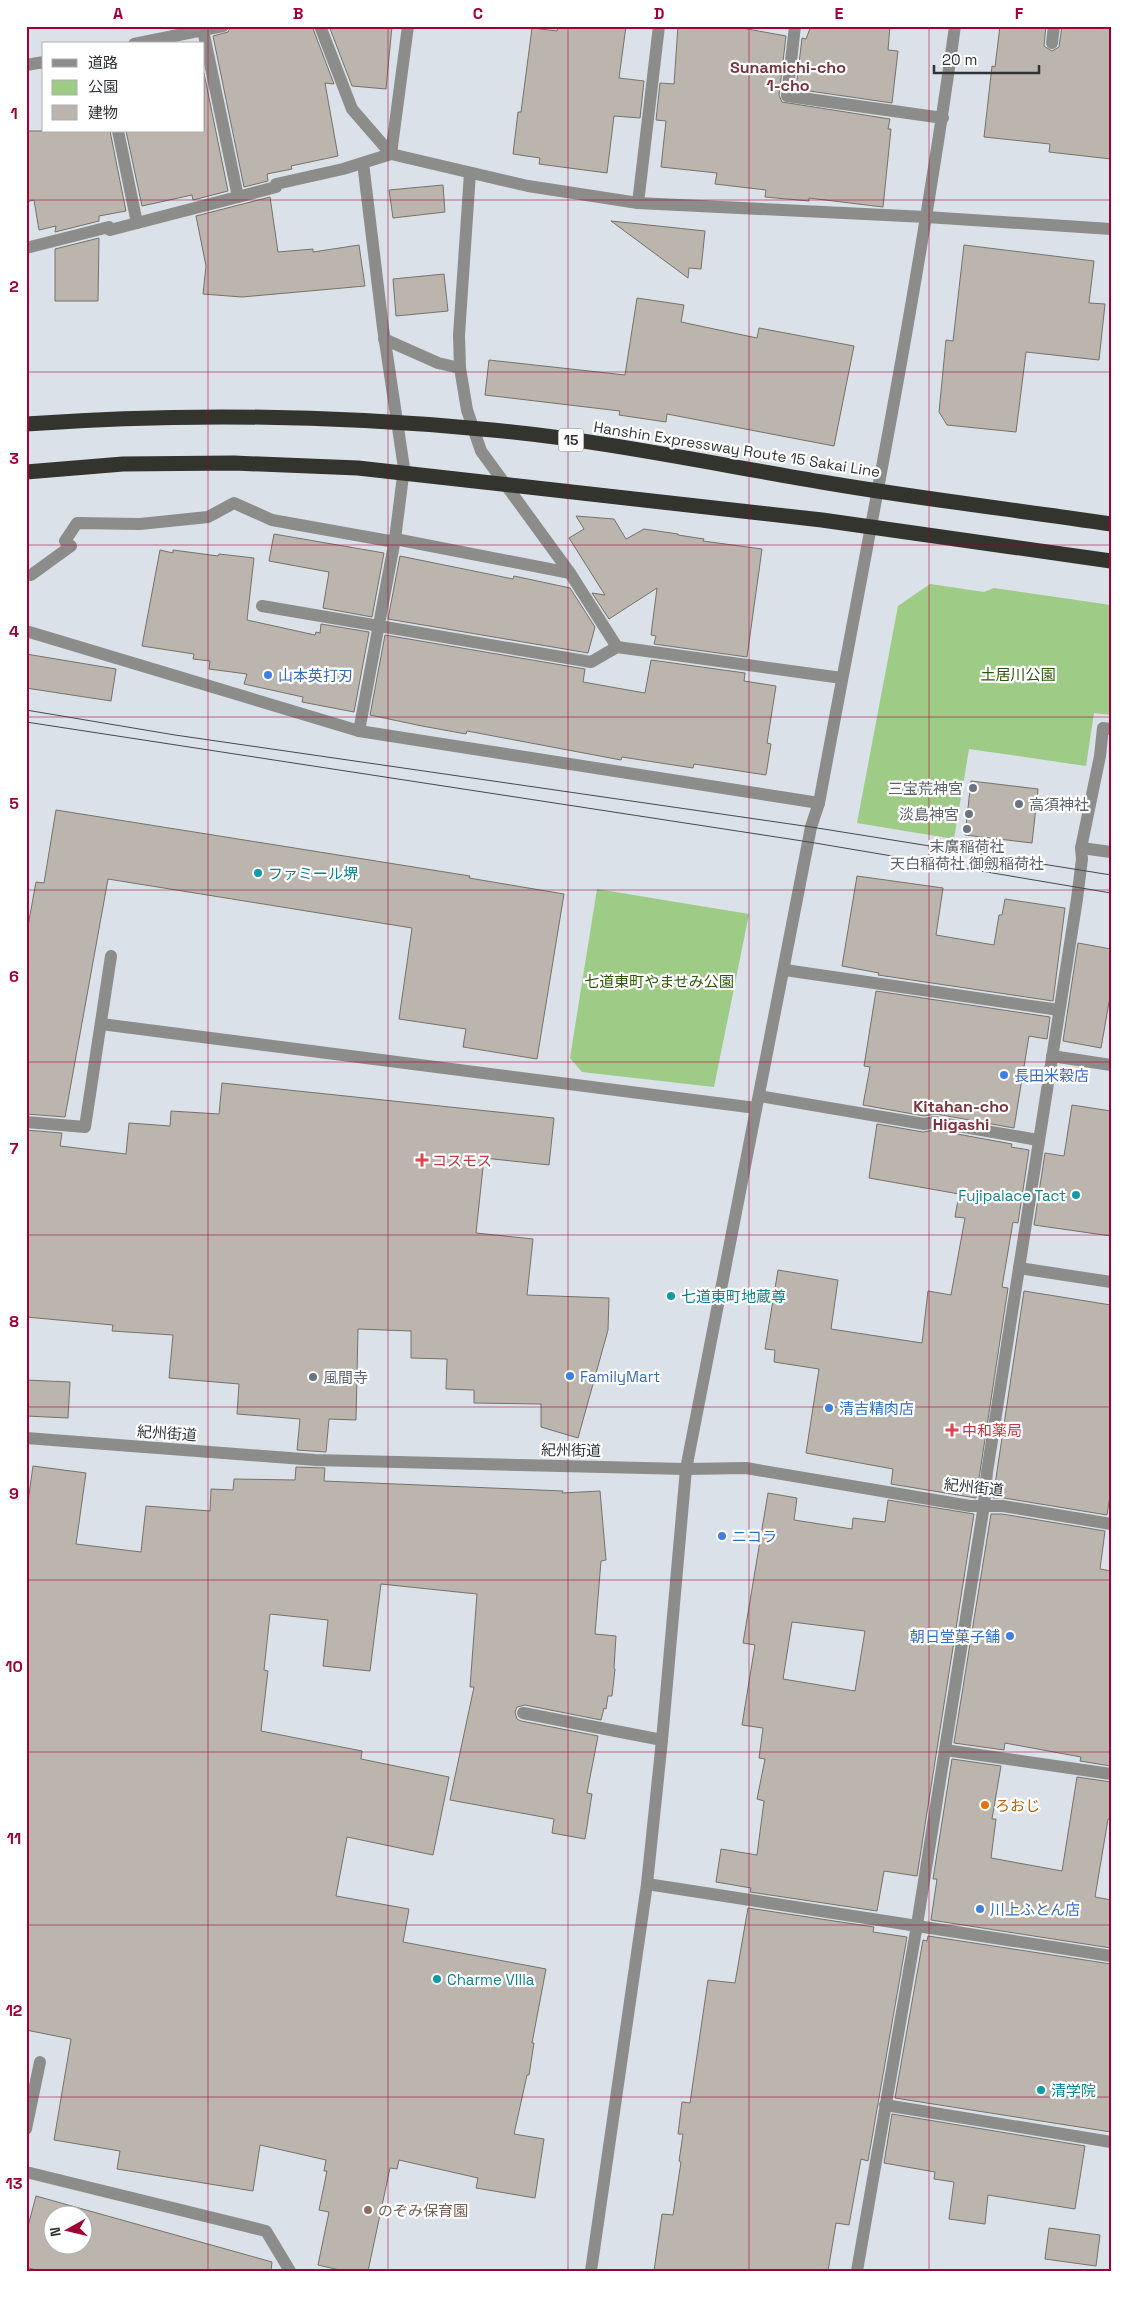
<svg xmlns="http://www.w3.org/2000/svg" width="1137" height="2297" viewBox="0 0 1137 2297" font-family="'Space Grotesk','Noto Sans JP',sans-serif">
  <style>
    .green { fill: #9ecb86 }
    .building { fill: #bbb5ae; stroke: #76716a; fill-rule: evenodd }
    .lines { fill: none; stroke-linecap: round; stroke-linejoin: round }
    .minor { stroke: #8c8d8a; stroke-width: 12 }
    .highway { stroke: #32342d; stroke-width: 15 }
    .tram { stroke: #464a4c; stroke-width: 1 }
    .grid { fill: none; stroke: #a10035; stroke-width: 1; stroke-opacity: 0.55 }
    .shop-dot { fill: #3f7fe0; stroke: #fff; stroke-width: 2 }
    .worship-dot { fill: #6b7280; stroke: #fff; stroke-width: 2 }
    .culture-dot { fill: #0f9aa8; stroke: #fff; stroke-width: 2 }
    .health-dot { fill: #e0444e; stroke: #fff; stroke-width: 2 }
    .food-dot { fill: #e8710a; stroke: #fff; stroke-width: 2 }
    .education-dot { fill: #8d6e63; stroke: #fff; stroke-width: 2 }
    .labels { text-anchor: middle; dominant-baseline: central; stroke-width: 4.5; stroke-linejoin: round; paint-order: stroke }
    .shield { fill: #fff; stroke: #6f7172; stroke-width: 1 }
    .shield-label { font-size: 14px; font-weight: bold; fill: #313436 }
    .street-label { font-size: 15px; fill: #313436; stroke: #fff }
    .park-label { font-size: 15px; fill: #2c570a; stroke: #fff }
    .shop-label { font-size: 15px; fill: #366cbe; stroke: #fff; text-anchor: start }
    .worship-label { font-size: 15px; fill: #5b616d; stroke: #fff; text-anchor: end }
    .culture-label { font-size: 15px; fill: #0d838f; stroke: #fff; text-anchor: start }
    .health-label { font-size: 15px; fill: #be3a42; stroke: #fff; text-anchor: start }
    .food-label { font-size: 15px; fill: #c56008; stroke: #fff; text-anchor: start }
    .education-label { font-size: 15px; fill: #785e54; stroke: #fff; text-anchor: start }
    .neighbourhood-label { font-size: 16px; font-weight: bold; fill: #7a323c; stroke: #fff }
    .neatline { fill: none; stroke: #a10035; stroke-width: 2 }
    .grid-label { font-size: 16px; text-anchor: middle; font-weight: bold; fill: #a10035 }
  </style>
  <rect width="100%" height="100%" fill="#dae1e8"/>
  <g class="green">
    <polygon points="930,584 984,592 994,588 1111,605 1111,715 1094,713 1086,766 969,749 954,839 857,823 898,606"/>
    <polygon points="597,889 749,914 714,1087 582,1072 570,1058"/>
  </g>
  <g class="building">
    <polygon points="231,26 312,26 334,84 325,83 338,156 291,166 292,169 267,174 268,181 244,187 213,36 228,32"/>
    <polygon points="329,26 392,26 386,89 352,86"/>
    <polygon points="558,26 626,26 619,78 644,81 640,118 614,116 607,173 539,164 540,158 513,154 518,112 521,112 532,28 557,31"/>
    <polygon points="678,26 731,26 786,36 779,95 782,102 890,119 888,129 891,129 883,207 809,198 809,201 765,197 766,190 715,184 717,173 661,167 666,121 656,120 660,83 674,84"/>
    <polygon points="811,26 890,26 888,50 898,51 892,103 796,89 802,38 806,39"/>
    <polygon points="1000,26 1046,26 1044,46 1052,51 1059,47 1062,26 1111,26 1111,159 1049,152 1050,144 984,137 992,66 995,67"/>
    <polygon points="204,73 228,191 193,200 192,195 142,206 126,131 204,131"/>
    <polygon points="26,131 110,131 126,211 99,216 99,221 55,232 56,226 39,230 34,200 26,202"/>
    <polygon points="443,185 445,212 393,218 389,190"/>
    <polygon points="270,197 278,252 313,249 313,252 359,245 365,286 242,297 203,294 206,266 196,216"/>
    <polygon points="611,221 705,231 701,269 689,268 688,278"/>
    <polygon points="99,238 98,301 55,301 55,249"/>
    <polygon points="964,245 1094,261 1089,303 1105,304 1099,360 1026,352 1016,432 947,425 939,412 946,340 953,341"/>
    <polygon points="444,274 448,311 396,316 393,279"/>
    <polygon points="637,298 684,305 681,322 757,338 759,328 854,346 834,446 667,414 666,422 619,415 620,411 485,395 489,360 625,375"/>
    <polygon points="576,516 614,519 626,539 644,529 678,534 678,535 704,539 703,541 762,549 747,657 654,644 656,636 651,635 657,588 609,619 592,593 605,595 569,538 584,529"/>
    <polygon points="274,534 384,553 372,617 323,608 329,572 269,561"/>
    <polygon points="160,550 173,553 173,550 218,556 219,554 254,558 247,620 315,635 316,632 320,633 321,624 369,632 354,712 302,702 303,697 244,684 247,674 209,669 210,661 193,659 194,654 142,646"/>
    <polygon points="400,556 513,579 514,576 570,588 595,627 588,653 388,619"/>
    <polygon points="385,635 585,669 583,682 645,693 651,660 745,673 744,681 776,686 767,743 771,744 766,775 694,764 693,768 622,757 621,760 467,731 466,734 422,726 370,715"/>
    <polygon points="26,654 116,669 111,701 26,688"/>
    <polygon points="971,781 1038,789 1032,843 965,835"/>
    <polygon points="56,810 470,876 469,878 564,894 537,1059 463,1047 466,1029 399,1019 412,928 108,879 65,1117 26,1114 26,937 36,882 44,883"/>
    <polygon points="857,876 943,888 936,935 994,945 999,915 1002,915 1005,899 1065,908 1053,1001 878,975 879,973 842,966"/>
    <polygon points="1078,943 1111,949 1111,991 1101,1048 1063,1041"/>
    <polygon points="876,991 1050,1017 1047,1039 1029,1036 1014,1128 936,1114 924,1116 863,1105 870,1067 864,1066"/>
    <polygon points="222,1083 554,1118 549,1165 484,1158 476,1233 533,1239 527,1295 609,1298 608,1330 578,1438 541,1427 541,1404 474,1403 474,1390 446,1389 447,1359 411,1358 411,1331 358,1329 356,1420 329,1419 326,1452 297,1450 300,1419 237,1414 239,1384 169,1378 173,1335 112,1331 113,1325 26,1317 26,1130 62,1133 60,1146 126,1154 129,1123 170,1126 171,1111 219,1114"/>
    <polygon points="1072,1105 1111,1111 1111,1236 1034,1225 1045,1153 1064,1156"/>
    <polygon points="877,1124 923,1132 935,1130 1012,1144 1011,1147 1029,1150 1018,1223 1013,1222 1002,1287 1008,1288 976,1498 891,1484 893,1469 806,1453 819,1369 774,1362 775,1350 765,1349 778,1270 838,1280 831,1329 922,1343 928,1291 951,1295 965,1218 955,1217 959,1194 869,1178"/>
    <polygon points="1024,1291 1111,1305 1111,1490 1107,1515 1004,1498 993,1498"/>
    <polygon points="26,1380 70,1382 68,1418 26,1416"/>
    <polygon points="33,1466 86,1473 76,1544 141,1552 146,1506 210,1511 211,1489 233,1490 234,1479 295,1480 296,1467 325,1468 324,1481 563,1491 562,1493 600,1491 606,1560 601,1561 595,1634 616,1636 614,1668 615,1669 612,1696 608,1696 606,1709 604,1708 601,1720 525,1705 517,1707 515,1712 517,1719 521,1721 598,1736 587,1793 592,1794 585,1839 552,1833 554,1819 450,1800 474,1687 470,1687 477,1594 381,1584 370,1671 323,1666 328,1620 270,1614 264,1670 268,1671 261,1731 362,1751 361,1759 449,1777 433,1855 347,1837 336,1896 409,1909 403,1942 546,1969 532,2043 534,2043 529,2075 527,2075 514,2134 544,2139 535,2198 476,2188 478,2178 399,2160 397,2169 390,2168 368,2271 344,2271 318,2265 329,2212 319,2210 327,2171 324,2171 326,2160 260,2145 253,2191 117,2169 120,2151 54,2140 71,2039 26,2030 26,1516"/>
    <path d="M 768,1493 L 797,1498 L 794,1520 L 852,1529 L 853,1518 L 885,1522 L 888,1500 L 974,1514 L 917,1876 L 884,1871 L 877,1911 L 750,1892 L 751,1888 L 716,1882 L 721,1849 L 757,1855 L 764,1801 L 757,1799 L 765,1759 L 759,1758 L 763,1728 L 742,1725 L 755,1645 L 743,1643 ZM 792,1622 L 865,1631 L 855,1691 L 783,1679 Z"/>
    <polygon points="991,1514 1002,1514 1105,1531 1100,1569 1111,1571 1111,1766 1080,1761 1081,1757 1005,1743 1004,1750 954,1743"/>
    <polygon points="952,1759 1001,1766 992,1819 996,1819 991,1858 1062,1871 1077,1777 1111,1782 1111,1819 1108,1819 1095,1897 1111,1900 1111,1948 931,1920 937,1879 933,1879"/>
    <polygon points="748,1908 874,1927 873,1932 907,1937 868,2161 861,2159 849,2225 836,2223 828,2271 654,2271 662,2214 673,2215 681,2162 679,2161 683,2134 678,2134 682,2102 690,2103 708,1980 735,1983"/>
    <polygon points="928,1936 1111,1964 1111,2132 895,2098 923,1940 927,1941"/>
    <polygon points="892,2114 1085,2146 1075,2209 988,2195 985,2224 949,2219 954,2182 934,2179 935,2172 884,2163"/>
    <path d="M 36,2196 L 272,2262 L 271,2271 L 39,2271 L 26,2267 L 26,2234 ZM 52,2214 L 82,2214 L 82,2244 L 52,2244 Z"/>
    <polygon points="1049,2228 1100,2235 1096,2266 1045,2259"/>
  </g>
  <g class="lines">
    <g class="minor">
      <polyline points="320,26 352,109 391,154"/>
      <polyline points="795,26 787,96 943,118"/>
      <polyline points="203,30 238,197"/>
      <polyline points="1052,43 1054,26"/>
      <polyline points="134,44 223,26"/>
      <polyline points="26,65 44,62"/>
      <polyline points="118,131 137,223"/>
      <polyline points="391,154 408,26"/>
      <polyline points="363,163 383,328 404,468 395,539"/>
      <polyline points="470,173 459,335 460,368 467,410 481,451 570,573 617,647 842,678"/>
      <polyline points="638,203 659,26"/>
      <polyline points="26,248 109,227 110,230 276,187 276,184 343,169 391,154 528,186 638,203 926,217 1111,229"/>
      <polyline points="384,339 438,363 460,368"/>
      <polyline points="31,575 71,546 65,541 77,523 140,524 208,517 234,503 272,520 395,542"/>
      <polyline points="262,606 591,662 617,647"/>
      <polyline points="26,631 359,731 819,803"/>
      <polyline points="359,731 395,539 570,573"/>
      <polyline points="1081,848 1111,852"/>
      <polyline points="785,970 1059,1010"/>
      <polyline points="101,1024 756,1108"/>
      <polyline points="1052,1056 1111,1065"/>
      <polyline points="759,1096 924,1124 935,1122 1038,1140"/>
      <polyline points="26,1122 85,1127 111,956"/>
      <polyline points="1019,1268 1111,1282"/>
      <polyline points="26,1438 315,1460 686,1469 746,1468 970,1506 1003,1506 1111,1524"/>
      <polyline points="523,1713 662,1740"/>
      <polyline points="945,1750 1111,1774"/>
      <polyline points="647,1884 1111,1956"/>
      <polyline points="885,2105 1111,2142"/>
      <polyline points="26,2129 40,2062"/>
      <polyline points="26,2172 266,2231 290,2271"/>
      <path d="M 591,2271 L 647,1884 L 662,1740 L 686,1469 L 811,827 L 819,803 C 867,545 919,287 955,26"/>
      <polyline points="857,2271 917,1925 984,1505 987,1472 1077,899 1082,859 1081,848 1100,756 1103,728 1111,729"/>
    </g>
    <g class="highway">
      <path d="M 26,424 C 178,413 330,415 481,429 C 598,439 713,464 828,483 C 922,499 1017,510 1111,524"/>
      <polyline points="26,472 123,464 234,463 358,468 822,520 1111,561"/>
    </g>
    <g class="tram">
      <polyline points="26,710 175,735 811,827 1111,875"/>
      <polyline points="26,722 809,842 1111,893"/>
    </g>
  </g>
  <path class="grid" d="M 208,26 L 208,2271M 388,26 L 388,2271M 568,26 L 568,2271M 749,26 L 749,2271M 929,26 L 929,2271M 26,200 L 1111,200M 26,372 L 1111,372M 26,545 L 1111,545M 26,717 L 1111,717M 26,890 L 1111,890M 26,1062 L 1111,1062M 26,1235 L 1111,1235M 26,1407 L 1111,1407M 26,1580 L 1111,1580M 26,1752 L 1111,1752M 26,1925 L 1111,1925M 26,2097 L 1111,2097"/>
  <g class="shop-dot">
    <circle cx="268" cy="675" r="5"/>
    <circle cx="1004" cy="1075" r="5"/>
    <circle cx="570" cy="1376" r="5"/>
    <circle cx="829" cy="1408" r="5"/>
    <circle cx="722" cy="1536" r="5"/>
    <circle cx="1010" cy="1636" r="5"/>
    <circle cx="980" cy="1909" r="5"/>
  </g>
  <g class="worship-dot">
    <circle cx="973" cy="788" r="5"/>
    <circle cx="1019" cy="804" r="5"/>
    <circle cx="969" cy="814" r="5"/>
    <circle cx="967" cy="829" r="5"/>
    <circle cx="313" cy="1377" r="5"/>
  </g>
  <g class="culture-dot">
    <circle cx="258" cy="873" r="5"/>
    <circle cx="1076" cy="1195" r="5"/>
    <circle cx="671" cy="1296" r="5"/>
    <circle cx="437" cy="1979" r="5"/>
    <circle cx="1041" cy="2090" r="5"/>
  </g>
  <g class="health-dot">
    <path d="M419.5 1152.5h5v5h5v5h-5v5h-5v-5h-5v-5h5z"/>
    <path d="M949.5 1422.5h5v5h5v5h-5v5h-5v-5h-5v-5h5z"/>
  </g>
  <circle class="food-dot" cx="985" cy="1805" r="5"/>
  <circle class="education-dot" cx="368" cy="2210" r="5"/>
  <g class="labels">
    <rect class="shield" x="558.5" y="428.5" width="25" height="23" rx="4"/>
    <g class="shield-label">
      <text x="571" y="440">15</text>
    </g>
    <g class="street-label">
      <text transform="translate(737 449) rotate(9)">Hanshin Expressway Route 15 Sakai Line</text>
      <text transform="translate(167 1433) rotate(4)">紀州街道</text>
      <text transform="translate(571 1450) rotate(1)">紀州街道</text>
      <text transform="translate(974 1487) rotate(6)">紀州街道</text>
    </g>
    <g class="park-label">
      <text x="1018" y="674">土居川公園</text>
      <text x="659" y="981">七道東町やませみ公園</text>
    </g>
    <g class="shop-label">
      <text x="278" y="675">山本英打刃</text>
      <text x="1014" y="1075">長田米穀店</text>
      <text x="580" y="1376">FamilyMart</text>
      <text x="839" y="1408">清吉精肉店</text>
      <text x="732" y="1536">ニコラ</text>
      <text x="1000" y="1636" text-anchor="end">朝日堂菓子舗</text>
      <text x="990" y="1909">川上ふとん店</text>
    </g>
    <g class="worship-label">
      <text x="963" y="788">三宝荒神宮</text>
      <text x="1029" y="804" text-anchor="start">高須神社</text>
      <text x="959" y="814">淡島神宮</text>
      <text x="967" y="846" text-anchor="middle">末廣稲荷社<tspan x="967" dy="17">天白稲荷社 御劔稲荷社</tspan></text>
      <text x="323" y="1377" text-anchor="start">風間寺</text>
    </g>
    <g class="culture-label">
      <text x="268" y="873">ファミール堺</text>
      <text x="1066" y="1195" text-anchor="end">Fujipalace Tact</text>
      <text x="681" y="1296">七道東町地蔵尊</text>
      <text x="447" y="1979">Charme VIlla</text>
      <text x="1051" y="2090">清学院</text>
    </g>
    <g class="health-label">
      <text x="432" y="1160">コスモス</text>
      <text x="962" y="1430">中和薬局</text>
    </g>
    <g class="food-label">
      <text x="995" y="1805">ろおじ</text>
    </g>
    <g class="education-label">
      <text x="378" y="2210">のぞみ保育園</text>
    </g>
    <g class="neighbourhood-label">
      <text x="788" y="67">Sunamichi-cho<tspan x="788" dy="18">1-cho</tspan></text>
      <text x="961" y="1106">Kitahan-cho<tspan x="961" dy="18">Higashi</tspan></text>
    </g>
  </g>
  <rect width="1137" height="2297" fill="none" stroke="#ffffff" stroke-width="55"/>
  <rect x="42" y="42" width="162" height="90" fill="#ffffff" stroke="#adaeaf"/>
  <rect x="52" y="59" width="25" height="8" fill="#8c8d8a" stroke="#adaeaf"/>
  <text x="88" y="68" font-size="15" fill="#313436">道路</text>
  <rect x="52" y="80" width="25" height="15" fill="#9ecb86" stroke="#adaeaf"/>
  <text x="88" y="92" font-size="15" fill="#313436">公園</text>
  <rect x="52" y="105" width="25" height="15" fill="#bbb5ae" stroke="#adaeaf"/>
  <text x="88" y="118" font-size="15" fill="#313436">建物</text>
  <g transform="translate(68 2230) rotate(262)"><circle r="24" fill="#ffffff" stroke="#adaeaf"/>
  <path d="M0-4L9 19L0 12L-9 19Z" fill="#a10035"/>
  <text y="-8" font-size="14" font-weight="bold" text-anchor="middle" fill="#313436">N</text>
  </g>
  <path d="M934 65v8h105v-8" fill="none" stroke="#313436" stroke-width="2.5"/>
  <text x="942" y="65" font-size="15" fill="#313436" stroke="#ffffff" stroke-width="4" paint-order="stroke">20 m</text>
  <rect x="28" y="28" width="1082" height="2242" class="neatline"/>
  <g class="grid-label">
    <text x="118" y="19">A</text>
    <text x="298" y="19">B</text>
    <text x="478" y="19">C</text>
    <text x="659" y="19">D</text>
    <text x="839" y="19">E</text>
    <text x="1019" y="19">F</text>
    <text x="14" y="119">1</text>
    <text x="14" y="292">2</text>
    <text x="14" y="464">3</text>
    <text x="14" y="637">4</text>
    <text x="14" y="809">5</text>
    <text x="14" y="982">6</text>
    <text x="14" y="1154">7</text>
    <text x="14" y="1327">8</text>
    <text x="14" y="1499">9</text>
    <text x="14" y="1672">10</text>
    <text x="14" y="1844">11</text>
    <text x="14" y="2016">12</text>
    <text x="14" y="2189">13</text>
  </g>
</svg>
